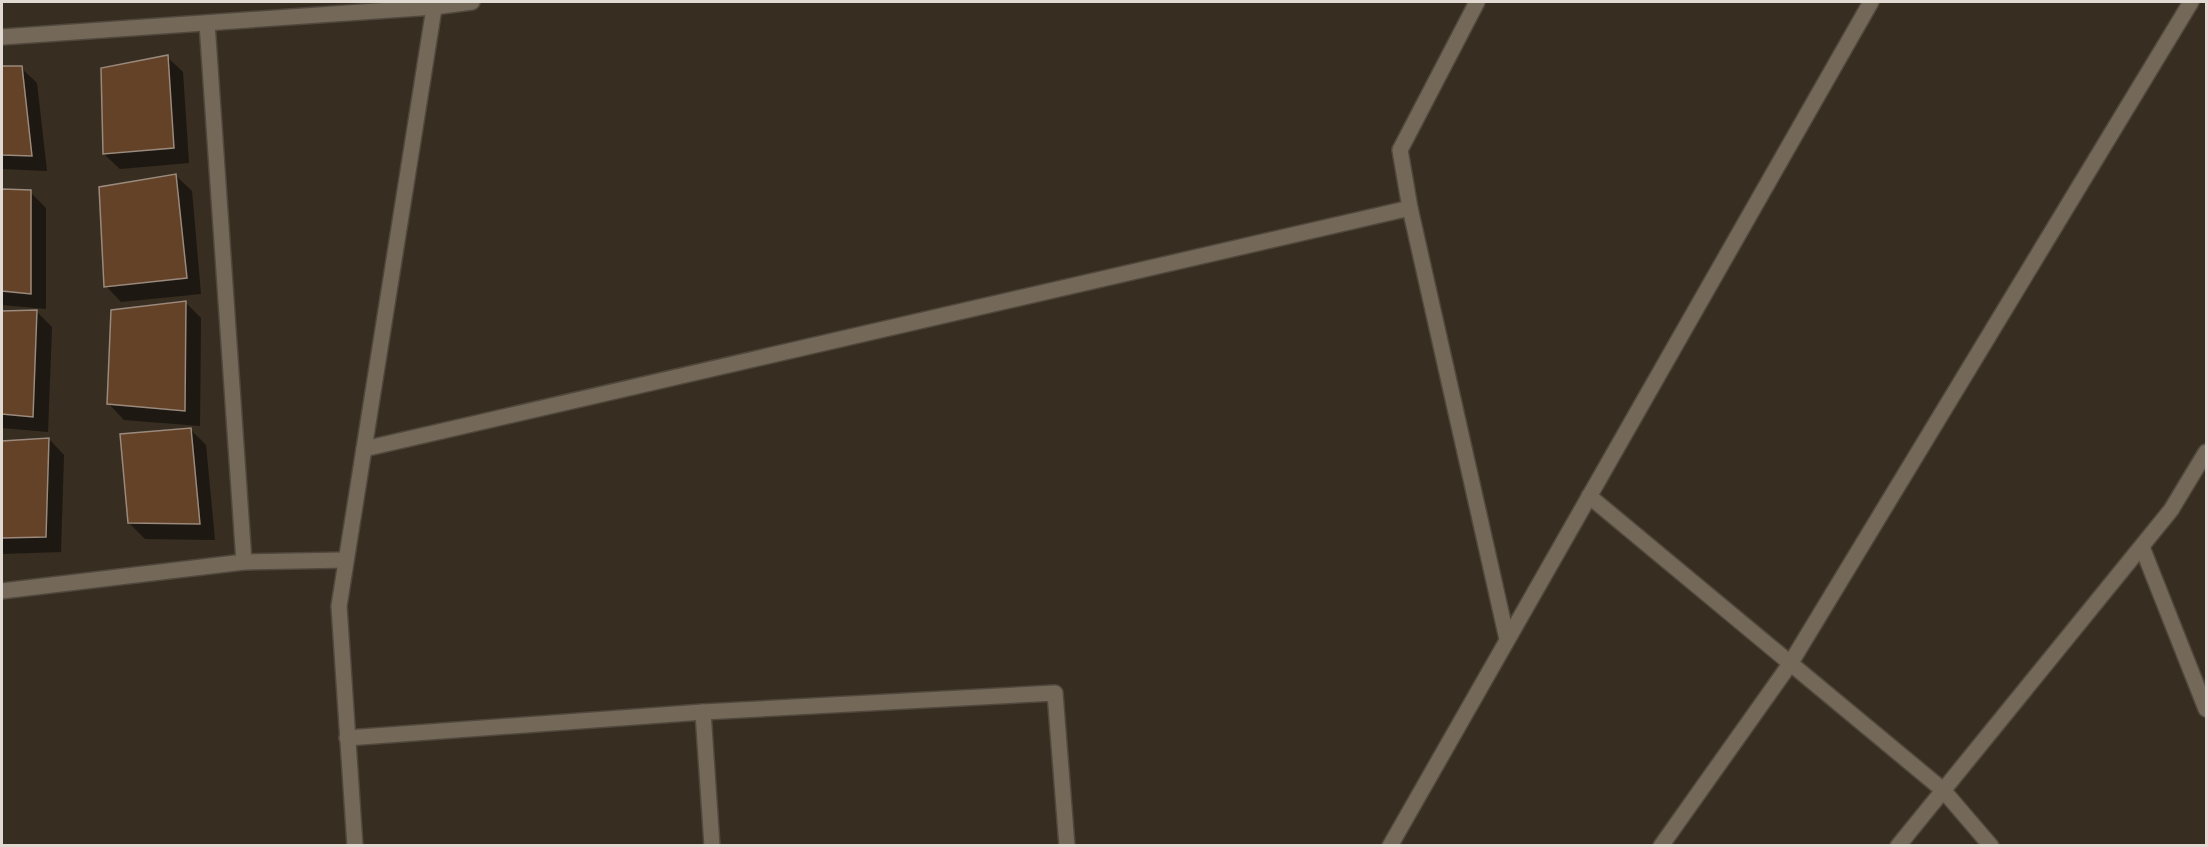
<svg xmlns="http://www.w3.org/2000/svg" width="2208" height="847" viewBox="0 0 2208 847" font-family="Lato,sans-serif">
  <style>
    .shadow { fill: #0007 }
    .building { fill: #644227; stroke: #9a897d; stroke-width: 1.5 }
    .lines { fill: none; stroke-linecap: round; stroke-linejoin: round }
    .minor-casing { stroke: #51483d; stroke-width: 18 }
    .minor { stroke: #746859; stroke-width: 15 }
  </style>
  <rect width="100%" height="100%" fill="#372d20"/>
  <g class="shadow">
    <polygon points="167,57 183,72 189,163 120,169 104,154"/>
    <polygon points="2,68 21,68 37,83 47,171 2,169"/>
    <polygon points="176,176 192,191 201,294 121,302 106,286"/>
    <polygon points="2,191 30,192 46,208 46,309 2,305"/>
    <polygon points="185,302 201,318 200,426 124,420 109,404"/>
    <polygon points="36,311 52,327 48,432 2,428 2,312"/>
    <polygon points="190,429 206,445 215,540 145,539 129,523"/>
    <polygon points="49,439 64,455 61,552 2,554 2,443"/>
  </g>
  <g class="building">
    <polygon points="168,55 174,148 103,154 101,68"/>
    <polygon points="2,66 22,66 32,156 2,155"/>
    <polygon points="176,174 187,278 104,287 99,187"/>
    <polygon points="2,189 31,190 31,294 2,291"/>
    <polygon points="186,301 185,411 107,404 111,310"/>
    <polygon points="37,310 33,417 2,414 2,311"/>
    <polygon points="191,428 200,524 128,523 120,434"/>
    <polygon points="49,438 46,537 2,538 2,441"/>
  </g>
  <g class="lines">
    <defs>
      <g id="minor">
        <polyline points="207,23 244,562"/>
        <polyline points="2,37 434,7 472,2"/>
        <polyline points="1410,208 1400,150 1477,2"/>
        <polyline points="364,449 1410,208 1507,639"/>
        <polyline points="1589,496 1943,790 1991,846"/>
        <polyline points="2142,547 2206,709"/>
        <polyline points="2,591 244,562 346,560"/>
        <polyline points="703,712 712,846"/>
        <polyline points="347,738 703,712 1055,693 1067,846"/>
        <polyline points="355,846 339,606 435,2"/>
        <polyline points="1390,846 1871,2"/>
        <polyline points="1661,846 1790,664 2191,2"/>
        <polyline points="1898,846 2171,510 2206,452"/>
      </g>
    </defs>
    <use href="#minor" class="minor-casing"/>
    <use href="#minor" class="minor"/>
  </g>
  <rect width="2208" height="847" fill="none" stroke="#e1dad2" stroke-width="6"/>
</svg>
